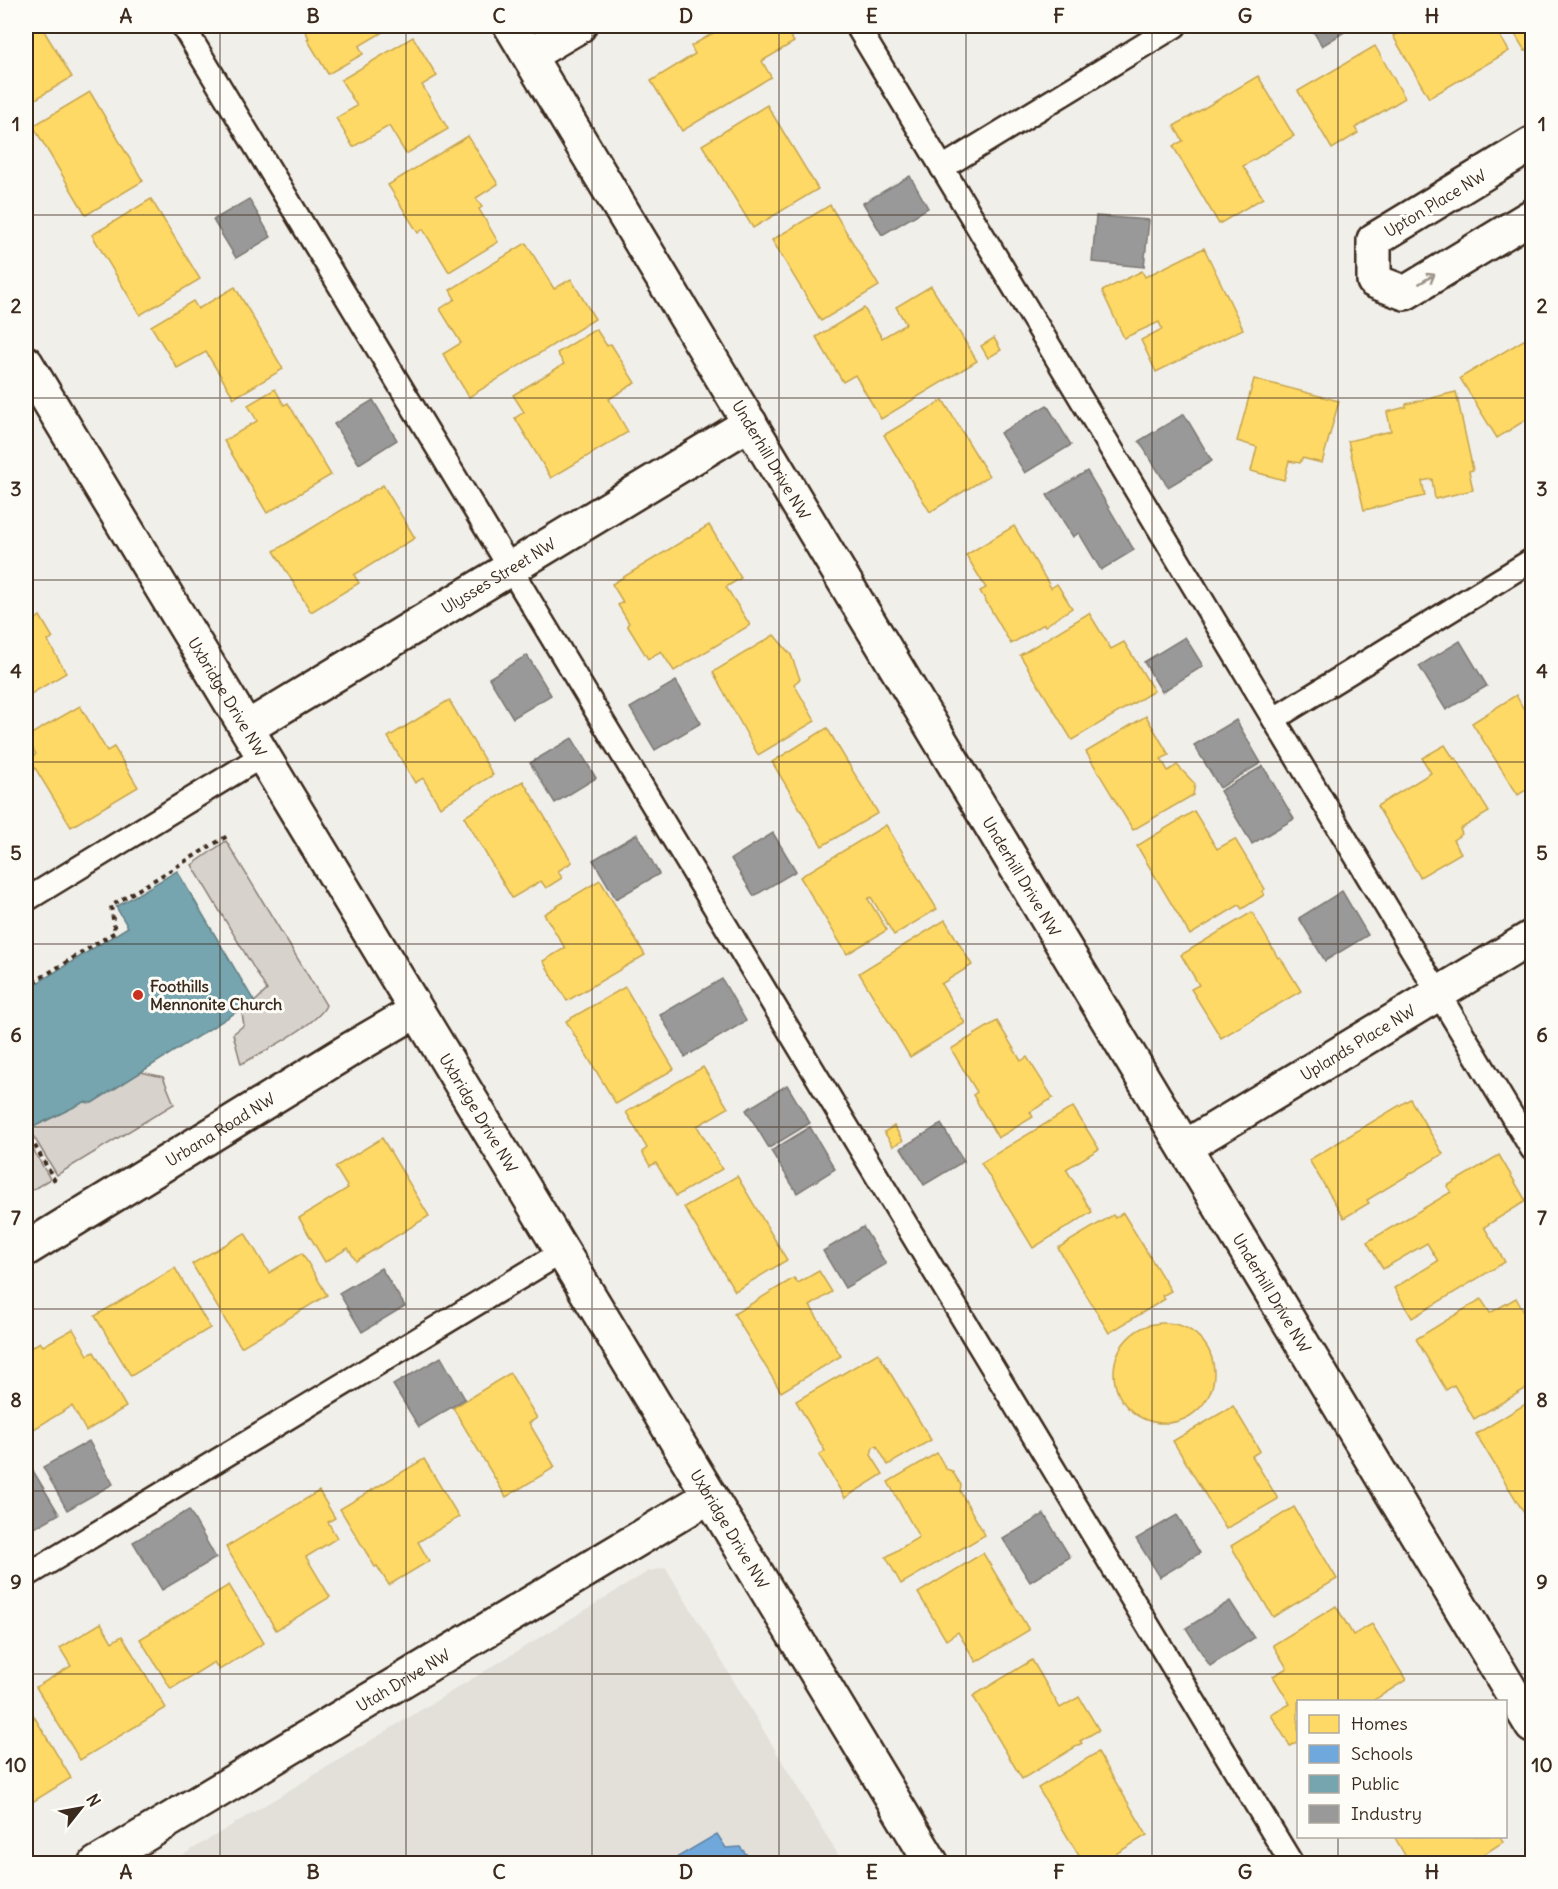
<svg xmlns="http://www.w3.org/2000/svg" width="1558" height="1889" viewBox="0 0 1558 1889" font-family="Delius,sans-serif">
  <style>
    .built { fill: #e3e0da }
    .green { fill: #d7d2cc; stroke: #897e75; stroke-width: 1.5 }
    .homes { fill: #ffd966; stroke: #c4a450; stroke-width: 1.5 }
    .schools { fill: #6fa8dc; stroke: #5f82a3; stroke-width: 1.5 }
    .public { fill: #76a5af; stroke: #648084; stroke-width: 1.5 }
    .industry { fill: #999; stroke: #7d7874; stroke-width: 1.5 }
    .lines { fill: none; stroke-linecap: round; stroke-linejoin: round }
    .service-casing { stroke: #3b2a1e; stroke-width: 27 }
    .minor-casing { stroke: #3b2a1e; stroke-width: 38 }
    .path { stroke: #3b2a1e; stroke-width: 4; stroke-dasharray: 4.5 4.5; stroke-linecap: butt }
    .service { stroke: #fdfcf7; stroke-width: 22 }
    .minor { stroke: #fdfcf7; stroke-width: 33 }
    .oneway { stroke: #9c938a }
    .grid { fill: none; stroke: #3b2a1e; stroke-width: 1.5; stroke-opacity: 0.55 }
    .poi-dot { fill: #c8321e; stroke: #fdfcf7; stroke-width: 2 }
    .labels { text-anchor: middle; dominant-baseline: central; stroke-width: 6; stroke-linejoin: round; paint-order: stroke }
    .street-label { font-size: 16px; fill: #3b2a1e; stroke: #fdfcf7 }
    .poi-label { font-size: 16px; font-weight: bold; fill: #3b2a1e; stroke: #fdfcf7; text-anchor: start }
    .neatline { fill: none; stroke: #3b2a1e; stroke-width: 2 }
    .grid-label { font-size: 20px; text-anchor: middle; font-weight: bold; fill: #3b2a1e }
  </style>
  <rect width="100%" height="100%" fill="#f1efea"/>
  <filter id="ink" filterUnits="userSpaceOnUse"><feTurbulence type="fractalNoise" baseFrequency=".0167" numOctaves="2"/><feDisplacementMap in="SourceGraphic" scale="12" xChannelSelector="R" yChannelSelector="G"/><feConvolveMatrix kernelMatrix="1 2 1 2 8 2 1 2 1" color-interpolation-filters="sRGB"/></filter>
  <g filter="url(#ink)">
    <polygon class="built" points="666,1568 843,1863 168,1864 649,1571"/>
    <g class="green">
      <path d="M 226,841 L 326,1005 C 320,1023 260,1054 241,1064 L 233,1034 L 244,1025 L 242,1014 L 267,990 L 192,865 Z"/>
      <polygon points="141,1072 163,1077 174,1104 57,1175 29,1129 84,1102 92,1103"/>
      <polygon points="26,1137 50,1179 26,1194"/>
    </g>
    <g class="homes">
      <polygon points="26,26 41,26 72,77 26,105"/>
      <polygon points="302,26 393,26 359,46 363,54 328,74 307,39 309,38"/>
      <polygon points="725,26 784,26 794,42 762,61 771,77 682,131 651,81 695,54 691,46"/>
      <polygon points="1410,26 1494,26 1509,51 1429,98 1393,36"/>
      <polygon points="1510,26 1532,26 1532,47 1525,51"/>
      <polygon points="413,37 437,76 422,85 448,129 406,154 389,126 353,147 336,118 357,106 341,80"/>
      <polygon points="1375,46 1405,98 1355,128 1358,133 1332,149 1298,91"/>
      <polygon points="1258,76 1294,136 1243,166 1263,198 1219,224 1173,146 1183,141 1174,126"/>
      <polygon points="90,92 143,181 86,215 33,126"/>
      <polygon points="767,105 818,189 753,228 702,145"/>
      <polygon points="468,136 498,184 476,198 482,207 479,209 498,242 449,272 423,229 418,233 388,185"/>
      <polygon points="151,199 200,279 140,315 92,235"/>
      <polygon points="830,205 879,286 821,321 772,240"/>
      <polygon points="526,243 554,289 571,279 595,319 469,397 443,354 461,343 440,309 455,299 450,290"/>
      <polygon points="1204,248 1243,329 1156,372 1141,340 1162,329 1159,322 1124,338 1102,291 1142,271 1145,277"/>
      <polygon points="931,286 977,361 881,419 855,375 843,382 816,337 864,308 882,338 906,324 896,307"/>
      <polygon points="235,287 283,369 234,398 206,352 177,368 151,326 193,301 198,309"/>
      <polygon points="596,329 607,346 611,344 635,383 609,399 628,432 551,478 515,418 524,412 513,395 564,364 557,353"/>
      <polygon points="1532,335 1532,416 1497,438 1460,378"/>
      <polygon points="994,338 1001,350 988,358 981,346"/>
      <polygon points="1254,379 1339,401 1322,463 1302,458 1300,463 1289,461 1284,480 1251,471 1257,447 1237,441"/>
      <polygon points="275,389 284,405 288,403 331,475 267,513 224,441 257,421 248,405"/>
      <polygon points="1456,392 1473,470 1469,471 1473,490 1435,499 1432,479 1422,481 1425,496 1364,510 1348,441 1391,431 1387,412 1406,407 1406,404"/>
      <polygon points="943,400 989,476 930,512 884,435"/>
      <polygon points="383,485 415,538 354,575 359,583 311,612 274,551"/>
      <polygon points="709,525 741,578 726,587 750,625 674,671 661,651 648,659 627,625 629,623 618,605 623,602 612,584"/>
      <polygon points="1014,526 1051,588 1057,584 1072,608 1045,626 1044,624 1011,644 980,591 986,588 966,555"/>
      <polygon points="26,605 35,620 40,616 53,638 48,641 66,673 26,697"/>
      <polygon points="1089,613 1111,649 1124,642 1154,691 1072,740 1020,655"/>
      <polygon points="774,635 791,655 800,679 794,684 815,721 758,755 713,672"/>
      <polygon points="1516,695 1523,708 1532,702 1532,786 1518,795 1472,723"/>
      <polygon points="449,700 493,775 440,807 423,778 415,783 388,737"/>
      <polygon points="80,706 107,751 114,747 138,787 71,827 29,758 36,754 26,737"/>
      <polygon points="1146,716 1169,755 1161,759 1168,771 1177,765 1195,784 1193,795 1133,830 1086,752"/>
      <polygon points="827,728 878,813 822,846 772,762"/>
      <polygon points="1445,745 1454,759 1456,758 1489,812 1460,829 1462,834 1453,840 1461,853 1420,877 1377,806 1431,773 1422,758"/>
      <polygon points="523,781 572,862 558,871 562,878 546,888 541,881 512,898 464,817"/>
      <polygon points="1194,811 1217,849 1235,839 1265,889 1262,891 1264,895 1242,909 1239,905 1190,935 1137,846"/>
      <polygon points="886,825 937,909 894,935 871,897 868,899 887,930 847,954 800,877"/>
      <polygon points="600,880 645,955 567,1001 543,961 565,948 544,914"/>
      <polygon points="1252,912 1278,958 1280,957 1301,991 1221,1038 1191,989 1199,985 1181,955"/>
      <polygon points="945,920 972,965 941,984 965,1023 910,1057 859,973"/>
      <polygon points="625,987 674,1069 616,1104 566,1021"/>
      <polygon points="997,1021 1021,1061 1027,1057 1053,1098 1030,1112 1033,1117 998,1138 973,1095 977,1092 951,1049"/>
      <polygon points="703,1067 728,1108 697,1126 722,1169 676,1196 656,1163 650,1166 642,1152 647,1148 626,1112"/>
      <polygon points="1410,1099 1443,1154 1367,1200 1369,1203 1344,1218 1309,1160"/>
      <polygon points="1073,1107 1099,1149 1066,1169 1092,1212 1033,1248 981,1163"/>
      <polygon points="894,1126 903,1141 893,1146 884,1132"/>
      <polygon points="382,1138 429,1216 356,1261 348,1248 325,1262 299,1218 348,1188 335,1167"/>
      <polygon points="1499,1155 1526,1201 1484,1227 1505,1262 1412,1318 1394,1288 1438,1261 1427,1243 1383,1269 1367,1242 1451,1192 1447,1186"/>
      <polygon points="737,1176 787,1260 735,1291 684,1207"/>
      <polygon points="1123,1213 1171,1291 1162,1296 1165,1299 1109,1333 1058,1248 1113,1215 1115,1218"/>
      <polygon points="245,1233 269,1273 302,1253 327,1295 241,1347 192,1264"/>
      <polygon points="175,1268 210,1328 131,1376 95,1316"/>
      <polygon points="819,1271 832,1292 810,1306 841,1356 781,1392 734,1314 794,1278 798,1283"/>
      <polygon points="1516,1298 1532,1327 1532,1385 1474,1419 1454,1385 1446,1390 1416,1339 1481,1299 1490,1313"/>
      <circle cx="1164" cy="1373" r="50"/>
      <polygon points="73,1329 88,1355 94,1352 126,1407 86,1431 72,1406 29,1432 26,1426 26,1351 40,1342 43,1346"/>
      <polygon points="878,1353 931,1440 888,1465 877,1446 873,1447 871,1455 883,1474 845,1498 819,1455 825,1451 796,1401"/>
      <polygon points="510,1373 537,1418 529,1423 555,1467 506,1497 453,1408"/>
      <polygon points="1532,1400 1532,1514 1527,1518 1476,1434"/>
      <polygon points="1233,1406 1260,1451 1252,1456 1278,1499 1226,1529 1173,1441"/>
      <polygon points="937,1453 946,1469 952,1471 961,1485 960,1491 985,1535 901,1584 886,1557 919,1537 888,1482"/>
      <polygon points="424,1459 459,1517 418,1542 429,1561 389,1585 377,1566 375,1567 340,1509"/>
      <polygon points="319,1491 335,1518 328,1522 337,1538 306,1557 330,1597 276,1630 226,1547"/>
      <polygon points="1294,1507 1337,1579 1273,1617 1231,1546"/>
      <polygon points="983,1553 1029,1630 976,1662 958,1632 946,1640 918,1593"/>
      <polygon points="229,1585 264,1643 219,1670 214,1662 171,1689 140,1639"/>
      <polygon points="1336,1606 1353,1635 1372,1624 1406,1680 1371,1702 1298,1702 1298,1741 1290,1746 1271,1715 1290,1704 1273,1676 1287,1668 1273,1645"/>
      <polygon points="101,1623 112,1642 122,1636 166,1708 80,1760 36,1687 71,1666 60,1648"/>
      <polygon points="1032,1660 1060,1708 1079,1697 1099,1730 1080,1741 1082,1743 1022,1779 973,1696"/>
      <polygon points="29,1708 71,1778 26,1806 26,1710"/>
      <polygon points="1098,1752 1147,1835 1099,1864 1084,1864 1038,1788"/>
      <polygon points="1394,1836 1500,1836 1503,1842 1475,1860 1477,1864 1410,1864"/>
    </g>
    <polygon class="schools" points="717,1834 726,1848 740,1847 755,1864 679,1864 676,1858"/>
    <polygon class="public" points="177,871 254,1001 92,1103 84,1102 29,1129 26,1123 26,990 128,927 116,907"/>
    <g class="industry">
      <polygon points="1310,26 1354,26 1322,46"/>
      <polygon points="910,176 928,208 882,235 863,203"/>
      <polygon points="249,199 271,237 236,258 213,220"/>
      <polygon points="1096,216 1149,220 1144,267 1092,262"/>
      <polygon points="373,400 397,440 359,464 334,424"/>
      <polygon points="1047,405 1071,445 1025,473 1000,433"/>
      <polygon points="1184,414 1212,461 1168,487 1139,441"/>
      <polygon points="1087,471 1134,550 1101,570 1079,533 1073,537 1047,495"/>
      <polygon points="1185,637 1203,666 1162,692 1144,662"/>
      <polygon points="1460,641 1487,686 1446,710 1419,666"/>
      <polygon points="527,655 551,695 513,718 489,678"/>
      <polygon points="676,681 701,723 655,750 630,708"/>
      <polygon points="1236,720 1261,763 1220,788 1194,745"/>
      <polygon points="572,738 596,778 555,803 530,763"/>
      <polygon points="1263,766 1294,819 1252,844 1220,791"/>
      <polygon points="773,833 796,871 754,896 731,859"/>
      <polygon points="637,834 659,874 616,899 593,860"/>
      <polygon points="1342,891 1368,935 1325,961 1299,918"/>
      <polygon points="722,979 746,1021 685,1057 660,1015"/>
      <polygon points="787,1085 810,1123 769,1148 746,1110"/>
      <polygon points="941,1124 964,1161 924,1185 901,1148"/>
      <polygon points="810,1127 835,1169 797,1193 771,1151"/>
      <polygon points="863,1227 886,1264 845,1288 823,1251"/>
      <polygon points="381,1268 405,1306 362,1332 339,1293"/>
      <polygon points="441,1357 465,1399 419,1427 393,1385"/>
      <polygon points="89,1441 113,1484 67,1510 43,1467"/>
      <polygon points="32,1469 59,1514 26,1533 26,1473"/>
      <polygon points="189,1510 216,1558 162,1590 133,1542"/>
      <polygon points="1044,1514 1070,1557 1030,1582 1003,1539"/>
      <polygon points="1177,1515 1200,1553 1160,1577 1136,1539"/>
      <polygon points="1230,1601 1254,1638 1210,1666 1186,1628"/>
    </g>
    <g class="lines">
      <defs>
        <g id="service">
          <polyline points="183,26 1292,1864"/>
          <polyline points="857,26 1532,1149"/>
          <polyline points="942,168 1175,26"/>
          <polyline points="1274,719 1532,560"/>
          <polyline points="26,900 262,756"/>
          <polyline points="26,1576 562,1252"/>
        </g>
        <g id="minor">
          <path id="s1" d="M 511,26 L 1532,1726"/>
          <polyline points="530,55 579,26"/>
          <polyline points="1532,144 1374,240 1374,281 1405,293 1532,216"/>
          <path id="s2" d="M 26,363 L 932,1864"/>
          <path id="s3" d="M 247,728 L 750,423"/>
          <path id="s4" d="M 1185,1147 L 1532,937"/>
          <path id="s5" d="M 26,1249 L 351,1049 L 416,1011"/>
          <path id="s6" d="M 96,1864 L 710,1496"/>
        </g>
      </defs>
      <use href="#service" class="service-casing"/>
      <use href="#minor" class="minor-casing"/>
      <g class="path">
        <polyline points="26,987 115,932 111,906 229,835"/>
        <polyline points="26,1130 55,1181"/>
      </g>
      <use href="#service" class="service"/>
      <use href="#minor" class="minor"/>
    </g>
    <defs><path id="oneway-shaft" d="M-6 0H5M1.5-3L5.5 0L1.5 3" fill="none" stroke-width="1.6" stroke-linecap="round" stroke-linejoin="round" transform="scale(1.5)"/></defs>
    <use class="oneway" href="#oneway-shaft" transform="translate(1427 279) rotate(-31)"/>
  </g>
  <path class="grid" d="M 220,26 L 220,1864M 406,26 L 406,1864M 592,26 L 592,1864M 779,26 L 779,1864M 966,26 L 966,1864M 1152,26 L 1152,1864M 1338,26 L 1338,1702M 26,215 L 1532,215M 26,398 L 1532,398M 26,580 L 1532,580M 26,762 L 1532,762M 26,944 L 1532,944M 26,1127 L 1532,1127M 26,1309 L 1532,1309M 26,1491 L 1532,1491M 26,1674 L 1532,1674M 1338,1836 L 1338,1864"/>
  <circle class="poi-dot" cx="138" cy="995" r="6"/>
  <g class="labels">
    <g class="street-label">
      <text transform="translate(1435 203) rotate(-31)">Upton Place NW</text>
      <text stroke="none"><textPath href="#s1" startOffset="506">Underhill Drive NW</textPath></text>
      <text stroke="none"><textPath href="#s3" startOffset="294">Ulysses Street NW</textPath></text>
      <text stroke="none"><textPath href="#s2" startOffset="390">Uxbridge Drive NW</textPath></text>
      <text stroke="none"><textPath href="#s1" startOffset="992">Underhill Drive NW</textPath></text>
      <text stroke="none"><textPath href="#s4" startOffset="202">Uplands Place NW</textPath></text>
      <text stroke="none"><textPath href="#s2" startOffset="876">Uxbridge Drive NW</textPath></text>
      <text stroke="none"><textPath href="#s5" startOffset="228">Urbana Road NW</textPath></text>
      <text stroke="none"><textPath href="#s1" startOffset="1478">Underhill Drive NW</textPath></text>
      <text stroke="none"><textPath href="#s2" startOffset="1362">Uxbridge Drive NW</textPath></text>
      <text stroke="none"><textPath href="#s6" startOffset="358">Utah Drive NW</textPath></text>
    </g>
    <g class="poi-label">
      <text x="150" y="986">Foothills<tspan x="150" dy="18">Mennonite Church</tspan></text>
    </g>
  </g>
  <rect width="1558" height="1889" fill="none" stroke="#fdfcf7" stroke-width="66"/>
  <rect x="1297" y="1700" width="210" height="138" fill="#fdfcf7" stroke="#afa8a0" stroke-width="1.5"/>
  <rect x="1309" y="1715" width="30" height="18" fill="#ffd966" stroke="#afa8a0" stroke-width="1.5"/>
  <text x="1351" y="1730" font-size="18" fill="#3b2a1e">Homes</text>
  <rect x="1309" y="1745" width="30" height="18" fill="#6fa8dc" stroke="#afa8a0" stroke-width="1.5"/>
  <text x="1351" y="1760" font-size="18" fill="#3b2a1e">Schools</text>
  <rect x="1309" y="1775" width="30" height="18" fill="#76a5af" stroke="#afa8a0" stroke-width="1.5"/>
  <text x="1351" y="1790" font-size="18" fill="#3b2a1e">Public</text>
  <rect x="1309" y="1805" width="30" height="18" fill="#999999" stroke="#afa8a0" stroke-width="1.5"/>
  <text x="1351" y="1820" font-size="18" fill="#3b2a1e">Industry</text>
  <g transform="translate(81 1808) rotate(59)" stroke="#fdfcf7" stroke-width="4.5" paint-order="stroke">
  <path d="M0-4.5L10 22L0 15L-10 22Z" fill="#3b2a1e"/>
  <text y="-9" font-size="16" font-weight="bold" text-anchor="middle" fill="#3b2a1e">N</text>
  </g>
  <rect x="33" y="33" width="1492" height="1823" class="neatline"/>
  <g class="grid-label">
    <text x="126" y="23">A</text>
    <text x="313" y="23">B</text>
    <text x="499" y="23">C</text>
    <text x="686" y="23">D</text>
    <text x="872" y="23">E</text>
    <text x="1059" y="23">F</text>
    <text x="1245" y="23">G</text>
    <text x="1432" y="23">H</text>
    <text x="16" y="131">1</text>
    <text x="1542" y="131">1</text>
    <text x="16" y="313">2</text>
    <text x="1542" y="313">2</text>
    <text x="16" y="496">3</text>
    <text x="1542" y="496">3</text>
    <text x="16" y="678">4</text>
    <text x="1542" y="678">4</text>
    <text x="16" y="860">5</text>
    <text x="1542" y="860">5</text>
    <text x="16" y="1042">6</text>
    <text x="1542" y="1042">6</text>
    <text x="16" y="1225">7</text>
    <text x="1542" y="1225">7</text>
    <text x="16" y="1407">8</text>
    <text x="1542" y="1407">8</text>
    <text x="16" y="1589">9</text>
    <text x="1542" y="1589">9</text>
    <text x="16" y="1772">10</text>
    <text x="1542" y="1772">10</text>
    <text x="126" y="1879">A</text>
    <text x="313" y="1879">B</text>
    <text x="499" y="1879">C</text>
    <text x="686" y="1879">D</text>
    <text x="872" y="1879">E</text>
    <text x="1059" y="1879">F</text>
    <text x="1245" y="1879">G</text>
    <text x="1432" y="1879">H</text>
  </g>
</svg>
